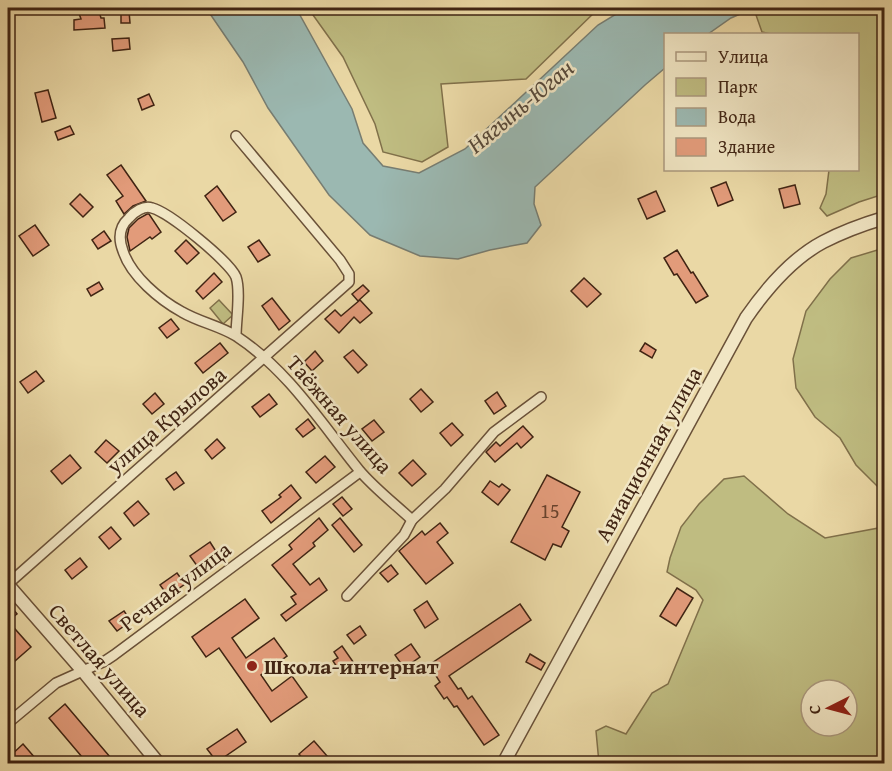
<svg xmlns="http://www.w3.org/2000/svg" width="892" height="771" viewBox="0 0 892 771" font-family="'Gentium Book Plus',serif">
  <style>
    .green { fill: #bfbc81; stroke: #80704a; stroke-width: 1.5; fill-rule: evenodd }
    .water { fill: #9bb8b1; stroke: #777d72; stroke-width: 1.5 }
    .building { fill: #e29b7a; stroke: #402413; stroke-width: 1.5 }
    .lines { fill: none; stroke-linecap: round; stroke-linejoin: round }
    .minor-casing { stroke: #6a5138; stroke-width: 12 }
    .tertiary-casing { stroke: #6a5138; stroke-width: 15 }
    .minor { stroke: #f1e6c4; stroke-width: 9 }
    .tertiary { stroke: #f1e6c4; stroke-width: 12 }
    .poi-dot { fill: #8f2418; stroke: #f1e6c4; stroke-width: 2 }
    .labels { text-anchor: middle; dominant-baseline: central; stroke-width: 5; stroke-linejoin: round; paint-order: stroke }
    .number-label { font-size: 20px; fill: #68422d }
    .street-label { font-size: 22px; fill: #402413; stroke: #f1e6c4 }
    .poi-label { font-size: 22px; font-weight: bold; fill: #402413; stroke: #f1e6c4; text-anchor: start }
    .water-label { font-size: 24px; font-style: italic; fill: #57493a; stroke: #f1e6c4 }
  </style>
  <rect width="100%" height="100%" fill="#ead8a5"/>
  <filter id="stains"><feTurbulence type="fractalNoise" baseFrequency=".00333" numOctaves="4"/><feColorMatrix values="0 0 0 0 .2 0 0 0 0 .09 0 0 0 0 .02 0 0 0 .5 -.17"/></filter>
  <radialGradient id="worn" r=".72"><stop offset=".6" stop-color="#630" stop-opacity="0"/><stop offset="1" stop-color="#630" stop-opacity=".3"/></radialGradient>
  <g class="green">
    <polygon points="308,8 599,8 526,79 441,84 448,147 422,162 383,152 375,124 343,57"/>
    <polygon points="772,8 884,8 884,194 859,202 827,216 820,208 826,194 829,170 858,170 858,34 771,34 762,32 756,15"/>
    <polygon points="884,248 884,491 880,489 856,465 840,438 815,417 796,388 793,359 806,311 830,279 851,258"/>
    <polygon points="219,300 233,315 223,324 210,308"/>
    <path d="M 744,476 L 788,514 L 825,538 L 884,527 L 884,763 L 599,763 L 596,731 L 606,726 L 626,734 L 652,693 L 668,684 L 703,600 L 696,590 L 667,572 L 670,558 L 681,527 L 699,504 L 724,479 ZM 811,690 L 847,690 L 847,726 L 811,726 Z"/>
  </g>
  <polygon class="water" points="206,8 296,8 352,109 363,143 383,166 419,173 465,149 598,25 626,8 754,8 731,18 708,34 666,34 665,68 645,85 535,187 534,204 541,225 527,243 490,250 458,259 420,256 370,235 329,195 268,108 243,62"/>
  <g class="building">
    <polygon points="77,8 98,8 101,18 104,18 105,28 74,30 74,20 81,19"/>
    <polygon points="121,11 129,11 130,23 121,23"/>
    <polygon points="129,38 130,49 113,51 112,39"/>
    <polygon points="48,90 56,118 42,122 35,93"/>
    <polygon points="149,94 154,105 142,110 138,99"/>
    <polygon points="70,126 74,134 58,140 55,132"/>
    <polygon points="121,165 146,201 133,206 124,214 116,201 123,196 107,175"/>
    <polygon points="726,182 733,200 718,206 711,188"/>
    <polygon points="795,185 800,204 784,208 779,189"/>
    <polygon points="217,186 236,212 223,221 205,196"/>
    <polygon points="656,191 665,211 647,219 638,199"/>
    <polygon points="80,194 93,207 83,217 70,204"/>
    <polygon points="147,214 149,214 161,232 152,239 150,237 130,251 127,237 129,228 138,219"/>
    <polygon points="35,225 49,245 33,256 19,236"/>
    <polygon points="104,231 111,241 98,249 92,240"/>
    <polygon points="186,240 199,253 187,264 175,251"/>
    <polygon points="259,240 270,255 258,262 248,247"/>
    <polygon points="677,250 691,273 693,272 708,296 696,303 677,274 674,275 664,258"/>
    <polygon points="214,273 222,282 203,299 196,291"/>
    <polygon points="584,278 601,294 587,307 571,291"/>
    <polygon points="99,282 103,289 91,296 87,289"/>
    <polygon points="363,285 369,291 358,301 352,294"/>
    <polygon points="272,298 290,321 279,330 262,306"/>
    <polygon points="360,300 372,313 360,323 354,317 339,333 325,319 335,310 341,316"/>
    <polygon points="171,319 179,329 167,338 159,328"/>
    <polygon points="220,343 228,353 203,373 195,363"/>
    <polygon points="645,343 656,350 652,358 640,351"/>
    <polygon points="353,350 367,365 358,373 344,357"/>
    <polygon points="315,351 323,361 312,371 304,362"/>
    <polygon points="36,371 44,381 28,393 20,382"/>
    <polygon points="421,389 433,402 421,412 410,399"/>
    <polygon points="497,392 506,406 494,414 485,401"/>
    <polygon points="155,393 164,404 152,414 143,404"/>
    <polygon points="269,394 277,404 260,417 252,407"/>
    <polygon points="329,396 340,411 332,417 320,403"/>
    <polygon points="308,419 315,428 303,437 296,429"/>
    <polygon points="374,420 384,432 372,441 362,429"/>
    <polygon points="452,423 463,435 451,446 440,433"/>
    <polygon points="523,426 533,437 521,448 517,443 495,462 486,452 496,442 500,446"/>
    <polygon points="217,439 225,448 212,459 205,450"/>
    <polygon points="106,440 119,451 107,463 95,452"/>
    <polygon points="70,455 81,468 62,484 51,471"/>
    <polygon points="325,456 335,467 316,483 306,472"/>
    <polygon points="413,460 426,474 412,486 399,473"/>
    <polygon points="176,472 184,483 174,490 166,479"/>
    <polygon points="547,475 580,492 562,527 569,531 561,547 553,544 545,560 511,542"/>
    <polygon points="490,481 499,487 502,484 510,490 498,505 482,492"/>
    <polygon points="291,485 301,498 271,523 262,511 281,497 279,495"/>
    <polygon points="342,497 352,509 343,516 333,504"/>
    <polygon points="138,501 149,514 134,526 124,513"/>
    <polygon points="319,518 328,530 313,543 315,546 293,564 310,585 319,578 327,590 286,621 281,615 296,604 291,597 296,594 272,565 292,549 289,545"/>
    <polygon points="340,518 362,545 354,552 332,525"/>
    <polygon points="440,523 448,533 437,542 453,563 426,584 399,551 422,531 425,535"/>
    <polygon points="111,527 121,539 109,549 99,537"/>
    <polygon points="210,542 219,556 200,570 190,556"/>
    <polygon points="80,558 87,567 72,579 65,570"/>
    <polygon points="391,565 398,574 388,582 380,573"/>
    <polygon points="177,573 185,584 168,596 160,585"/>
    <polygon points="677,588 693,598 676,626 660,616"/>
    <polygon points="245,599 259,618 232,638 246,658 274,638 287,656 261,675 272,691 292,676 307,697 271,722 219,648 206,657 192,637"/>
    <polygon points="427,601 438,619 425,628 414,610"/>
    <polygon points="8,603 17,614 8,621 31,647 8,667"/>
    <polygon points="520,604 531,620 449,676 458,689 461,688 468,699 472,696 499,735 484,745 457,706 454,707 447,697 444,699 435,686 440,682 429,665"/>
    <polygon points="124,611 131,621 117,631 109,621"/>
    <polygon points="360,626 366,635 354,644 347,635"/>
    <polygon points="411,644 420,657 404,668 395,655"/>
    <polygon points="342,646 356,666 342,675 333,661 338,658 334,652"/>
    <polygon points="530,654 545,663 541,670 526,662"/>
    <polygon points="65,704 116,764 88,764 49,718"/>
    <polygon points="237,729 246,742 217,762 207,749"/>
    <polygon points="314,741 334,764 307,764 299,754"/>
    <polygon points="23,744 36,759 31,764 8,764 8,758"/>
  </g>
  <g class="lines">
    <defs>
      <g id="minor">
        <path d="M 236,336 C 236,320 241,292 236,277 C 230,262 169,212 152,208 C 144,205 134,212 129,218 C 119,227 118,238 123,251 C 131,276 160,300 182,312 C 199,322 220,326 236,336 C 288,370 321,423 359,470 C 374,488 395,504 412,520 L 445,489 L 494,432 L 541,397"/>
        <polyline points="8,584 349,282 349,274 340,260 236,136"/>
        <polyline points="347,596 404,535 412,520"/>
        <polyline points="8,723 56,683 105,661 114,655 360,472"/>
      </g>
      <g id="tertiary">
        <polyline points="8,585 83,671 159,764"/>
        <path d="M 503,764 L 746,318 C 766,289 791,259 823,242 C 842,232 864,224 884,218"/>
      </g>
    </defs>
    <use href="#minor" class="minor-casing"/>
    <use href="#tertiary" class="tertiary-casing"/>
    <use href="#minor" class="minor"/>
    <use href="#tertiary" class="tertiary"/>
  </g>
  <circle class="poi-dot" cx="252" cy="666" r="6"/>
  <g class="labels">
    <g class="number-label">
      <text x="550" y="510">15</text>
    </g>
    <g class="street-label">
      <text transform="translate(340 414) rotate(49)">Таёжная улица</text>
      <text transform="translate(166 420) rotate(-41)">улица Крылова</text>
      <text transform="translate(648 454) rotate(-61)">Авиационная улица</text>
      <text transform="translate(175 586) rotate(-37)">Речная улица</text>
      <text transform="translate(100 660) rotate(49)">Светлая улица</text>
    </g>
    <g class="poi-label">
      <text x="264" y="666">Школа-интернат</text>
    </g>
    <g class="water-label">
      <text transform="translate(520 106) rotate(-40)">Нягынь-Юган</text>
    </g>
  </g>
  <rect width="892" height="771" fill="none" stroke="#ead8a5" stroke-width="30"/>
  <rect x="9" y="9" width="874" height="753" fill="none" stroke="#402413" stroke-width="3"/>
  <rect x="15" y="15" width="862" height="741" fill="none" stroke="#402413" stroke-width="1.5"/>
  <rect x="664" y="33" width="195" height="138" fill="#f1e6c4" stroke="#aa987d" stroke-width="1.5"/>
  <rect x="676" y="52" width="30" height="9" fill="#f1e6c4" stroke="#aa987d" stroke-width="1.5"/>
  <text x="718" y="63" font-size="18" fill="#402413">Улица</text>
  <rect x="676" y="78" width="30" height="18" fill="#bfbc81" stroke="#aa987d" stroke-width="1.5"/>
  <text x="718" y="93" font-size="18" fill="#402413">Парк</text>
  <rect x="676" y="108" width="30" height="18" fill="#9bb8b1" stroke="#aa987d" stroke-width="1.5"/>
  <text x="718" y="123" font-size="18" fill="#402413">Вода</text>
  <rect x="676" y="138" width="30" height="18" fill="#e29b7a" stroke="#aa987d" stroke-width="1.5"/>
  <text x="718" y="153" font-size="18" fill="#402413">Здание</text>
  <g transform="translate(829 708) rotate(264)"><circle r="28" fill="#f1e6c4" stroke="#aa987d" stroke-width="1.5"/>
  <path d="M0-4.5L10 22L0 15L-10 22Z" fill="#8f2418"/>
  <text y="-9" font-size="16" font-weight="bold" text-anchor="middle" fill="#402413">С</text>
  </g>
  <rect width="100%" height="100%" filter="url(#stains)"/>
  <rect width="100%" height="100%" fill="url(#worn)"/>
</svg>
